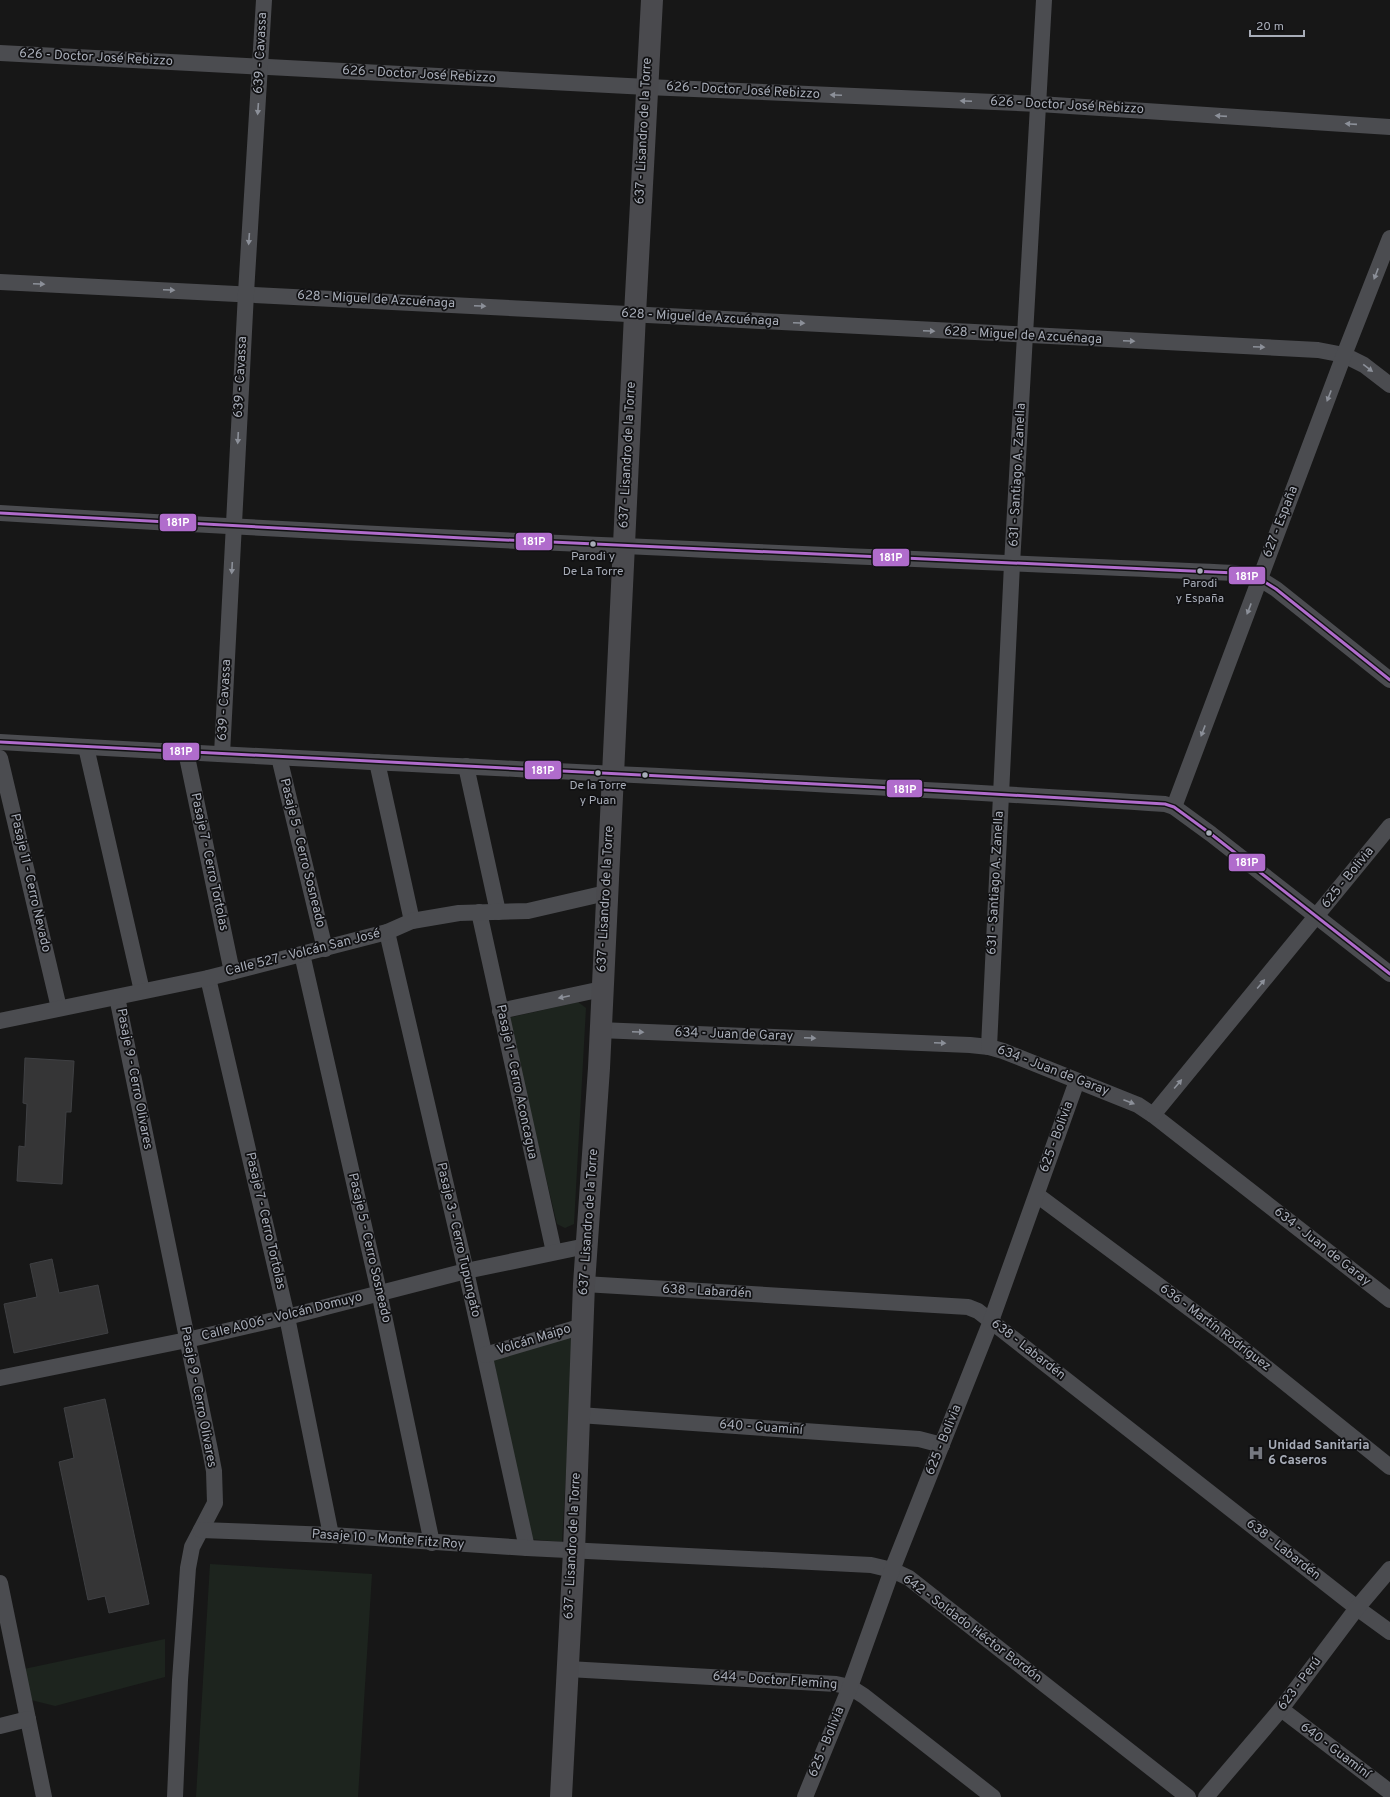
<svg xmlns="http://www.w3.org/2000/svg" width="1390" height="1797" viewBox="0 0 1390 1797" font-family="Overpass,sans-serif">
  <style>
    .green { fill: #1d241e }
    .building { fill: #353536; stroke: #3f4043 }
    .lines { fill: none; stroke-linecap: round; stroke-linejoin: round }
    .street { stroke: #4b4c50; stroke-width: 16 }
    .secondary { stroke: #4a4a4e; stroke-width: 22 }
    .bus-1-casing { stroke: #111113; stroke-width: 6 }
    .bus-1 { stroke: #b06ccc; stroke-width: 3 }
    .oneway { fill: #8c9099 }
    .bus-dot { fill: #a8adb8; stroke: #111113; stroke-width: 1.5 }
    .labels { text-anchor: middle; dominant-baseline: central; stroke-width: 3.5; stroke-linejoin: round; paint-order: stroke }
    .bus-label { font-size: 12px; fill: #a8adb8; stroke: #111113 }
    .street-label { font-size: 13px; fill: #a8adb8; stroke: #111113 }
    .poi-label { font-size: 13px; font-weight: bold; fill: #a8adb8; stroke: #111113; text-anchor: start }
    .line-badge { stroke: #111113; stroke-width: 1.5 }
    .badge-label { font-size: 11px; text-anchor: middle; font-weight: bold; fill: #fff }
  </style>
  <rect width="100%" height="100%" fill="#171717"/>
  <g class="green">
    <polygon points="578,1002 586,1008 574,1224 565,1228 557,1224 508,1018"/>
    <polygon points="574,1333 562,1542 530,1539 493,1357"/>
    <polygon points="210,1564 372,1574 358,1797 196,1797"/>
    <polygon points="165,1639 165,1677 55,1706 31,1700 24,1669"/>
  </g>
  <g class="building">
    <polygon points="25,1058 74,1061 71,1112 66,1112 62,1184 17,1181 19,1146 25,1147 27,1104 23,1103"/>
    <polygon points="52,1259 59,1293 98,1285 108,1333 14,1353 4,1304 37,1297 30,1264"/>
    <polygon points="105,1399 149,1604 109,1613 105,1596 88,1600 59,1462 74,1458 64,1408"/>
  </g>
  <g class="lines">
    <g class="street">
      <polyline points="0,53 647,87 1039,104 1390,127"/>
      <path d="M 0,282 C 439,302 879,329 1318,350 L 1344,355 L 1364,365 L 1390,385"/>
      <path d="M 0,513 C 411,538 823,555 1235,573 L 1260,579 L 1276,589 L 1390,680"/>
      <path d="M 0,742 C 388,765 777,779 1165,804 L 1174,807 L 1211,834 L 1390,974"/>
      <polyline points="86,747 142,991"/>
      <polyline points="186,752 232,972"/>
      <polyline points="222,754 246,293 264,0"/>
      <polyline points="279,757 325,949"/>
      <polyline points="0,758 59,1008"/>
      <polyline points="377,762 412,921"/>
      <polyline points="466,766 498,912"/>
      <polyline points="1174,807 1344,355 1390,238"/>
      <polyline points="479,912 554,1252"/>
      <polyline points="387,932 466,1271 527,1548"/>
      <polyline points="302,954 379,1292 432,1543"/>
      <polyline points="208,978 287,1317 331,1535"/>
      <polyline points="117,997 210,1450 214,1471 215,1503 192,1547 188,1568 180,1680 175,1797"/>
      <polyline points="500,1011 602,989"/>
      <polyline points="0,1021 208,978 387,932 412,921 459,913 528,911 606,893"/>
      <polyline points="599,1030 970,1045 989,1047 1003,1051 1138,1105 1153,1115 1390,1300"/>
      <polyline points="989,1047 1012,564 1044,0"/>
      <polyline points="1153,1115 1390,826"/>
      <polyline points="1037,1195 1232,1340 1390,1467"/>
      <polyline points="584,1284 968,1307 978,1311 1357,1608 1390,1632"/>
      <polyline points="485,1355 583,1326"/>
      <polyline points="0,1378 187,1340 287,1317 466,1271 586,1246"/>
      <polyline points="579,1415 919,1439 942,1445"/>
      <polyline points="201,1530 331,1535 527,1548 871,1565 892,1570 909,1578 1188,1797"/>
      <polyline points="0,1583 44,1797"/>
      <polyline points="568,1669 836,1684 850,1687 864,1696 993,1797"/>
      <polyline points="1281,1709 1390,1792"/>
      <polyline points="0,1726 28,1719"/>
      <polyline points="805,1797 850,1687 892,1570 991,1321 1077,1081"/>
      <polyline points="1206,1797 1281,1709 1357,1608 1390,1569"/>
    </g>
    <polyline class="secondary" points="561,1797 574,1551 584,1284 599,1068 635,314 652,0"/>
    <defs>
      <g id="bus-1">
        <polyline points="0,513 463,538 1235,573 1260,579 1276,589 1390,680"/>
        <polyline points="0,742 874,787 1165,804 1174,807 1211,834 1390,974"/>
      </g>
    </defs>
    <use href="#bus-1" class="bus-1-casing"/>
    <use href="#bus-1" class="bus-1"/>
  </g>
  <defs><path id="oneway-solid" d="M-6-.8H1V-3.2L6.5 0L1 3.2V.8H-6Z"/></defs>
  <g class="oneway">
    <use href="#oneway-solid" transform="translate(836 95) rotate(-177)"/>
    <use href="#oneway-solid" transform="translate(966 101) rotate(-177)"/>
    <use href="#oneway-solid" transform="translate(258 109) rotate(94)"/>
    <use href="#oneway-solid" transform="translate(1221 116) rotate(-176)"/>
    <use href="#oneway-solid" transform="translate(1351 124) rotate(-176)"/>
    <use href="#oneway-solid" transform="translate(249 239) rotate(94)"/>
    <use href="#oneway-solid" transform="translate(1376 274) rotate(111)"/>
    <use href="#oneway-solid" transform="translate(39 284) rotate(3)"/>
    <use href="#oneway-solid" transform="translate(169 290) rotate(3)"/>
    <use href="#oneway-solid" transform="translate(480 306) rotate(3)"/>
    <use href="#oneway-solid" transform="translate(799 323) rotate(3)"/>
    <use href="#oneway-solid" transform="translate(929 331) rotate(3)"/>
    <use href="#oneway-solid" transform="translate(1129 341) rotate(3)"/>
    <use href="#oneway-solid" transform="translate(1259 347) rotate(3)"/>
    <use href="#oneway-solid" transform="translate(1368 368) rotate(37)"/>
    <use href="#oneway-solid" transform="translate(1329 396) rotate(111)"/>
    <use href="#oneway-solid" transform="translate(238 438) rotate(93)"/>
    <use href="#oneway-solid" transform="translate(232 568) rotate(93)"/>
    <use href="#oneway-solid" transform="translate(1249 609) rotate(111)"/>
    <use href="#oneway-solid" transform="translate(1203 731) rotate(111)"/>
    <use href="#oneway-solid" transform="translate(1261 984) rotate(-50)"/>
    <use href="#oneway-solid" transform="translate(564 997) rotate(168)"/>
    <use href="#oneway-solid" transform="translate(638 1032) rotate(2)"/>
    <use href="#oneway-solid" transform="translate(810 1038) rotate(2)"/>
    <use href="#oneway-solid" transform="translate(940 1043) rotate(2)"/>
    <use href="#oneway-solid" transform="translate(1178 1084) rotate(-50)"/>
    <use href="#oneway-solid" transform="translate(1129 1102) rotate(21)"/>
  </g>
  <defs>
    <symbol id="hospital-bare" viewBox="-9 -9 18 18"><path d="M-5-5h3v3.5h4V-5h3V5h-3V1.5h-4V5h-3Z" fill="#757880" stroke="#111113" stroke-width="2.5" paint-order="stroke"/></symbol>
  </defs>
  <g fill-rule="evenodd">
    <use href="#hospital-bare" x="1245" y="1442" width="22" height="22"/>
  </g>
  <g class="bus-dot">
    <circle cx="593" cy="544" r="3.5"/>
    <circle cx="1200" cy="571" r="3.5"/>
    <circle cx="598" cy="773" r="3.5"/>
    <circle cx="645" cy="775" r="3.5"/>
    <circle cx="1209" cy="833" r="3.5"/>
  </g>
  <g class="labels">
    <g class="bus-label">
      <text x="593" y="557">Parodi y<tspan x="593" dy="15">De La Torre</tspan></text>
      <text x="1200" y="584">Parodi<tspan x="1200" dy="15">y España</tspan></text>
      <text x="598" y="786">De la Torre<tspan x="598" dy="15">y Puan</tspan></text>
    </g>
    <g class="street-label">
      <text transform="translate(261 53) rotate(-87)">639 - Cavassa</text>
      <text transform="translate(96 58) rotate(3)">626 - Doctor José Rebizzo</text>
      <text transform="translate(419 75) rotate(3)">626 - Doctor José Rebizzo</text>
      <text transform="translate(743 91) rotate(3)">626 - Doctor José Rebizzo</text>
      <text transform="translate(1067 106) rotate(3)">626 - Doctor José Rebizzo</text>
      <text transform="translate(644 131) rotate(-87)">637 - Lisandro de la Torre</text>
      <text transform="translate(376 300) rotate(3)">628 - Miguel de Azcuénaga</text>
      <text transform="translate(700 318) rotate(3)">628 - Miguel de Azcuénaga</text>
      <text transform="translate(1023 336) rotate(3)">628 - Miguel de Azcuénaga</text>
      <text transform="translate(241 377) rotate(-87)">639 - Cavassa</text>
      <text transform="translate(628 455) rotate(-87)">637 - Lisandro de la Torre</text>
      <text transform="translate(1018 475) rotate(-87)">631 - Santiago A. Zanella</text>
      <text transform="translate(1281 522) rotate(-69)">627 - España</text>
      <text transform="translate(225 700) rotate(-87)">639 - Cavassa</text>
      <text transform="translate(302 853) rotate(76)">Pasaje 5 - Cerro Sosneado</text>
      <text transform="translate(209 862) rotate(78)">Pasaje 7 - Cerro Tortolas</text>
      <text transform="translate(1348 878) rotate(-51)">625 - Bolivia</text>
      <text transform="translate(30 883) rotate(77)">Pasaje 11 - Cerro Nevado</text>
      <text transform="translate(996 883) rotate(-87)">631 - Santiago A. Zanella</text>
      <text transform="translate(606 899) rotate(-87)">637 - Lisandro de la Torre</text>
      <text transform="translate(303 953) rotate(-14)">Calle 527 - Volcán San José</text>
      <text transform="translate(734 1035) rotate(2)">634 - Juan de Garay</text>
      <text transform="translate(1053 1071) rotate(21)">634 - Juan de Garay</text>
      <text transform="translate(134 1079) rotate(79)">Pasaje 9 - Cerro Olivares</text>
      <text transform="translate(516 1082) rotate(78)">Pasaje 1 - Cerro Aconcagua</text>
      <text transform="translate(1057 1137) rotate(-70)">625 - Bolivia</text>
      <text transform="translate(265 1221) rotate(77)">Pasaje 7 - Cerro Tortolas</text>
      <text transform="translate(589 1222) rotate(-86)">637 - Lisandro de la Torre</text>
      <text transform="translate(458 1240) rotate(77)">Pasaje 3 - Cerro Tupungato</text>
      <text transform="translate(1322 1247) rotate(38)">634 - Juan de Garay</text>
      <text transform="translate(369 1248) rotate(77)">Pasaje 5 - Cerro Sosneado</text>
      <text transform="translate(707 1292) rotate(3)">638 - Labardén</text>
      <text transform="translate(282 1317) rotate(-14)">Calle A006 - Volcán Domuyo</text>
      <text transform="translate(1215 1328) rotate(37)">636 - Martín Rodríguez</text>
      <text transform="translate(534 1340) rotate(-17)">Volcán Maipo</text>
      <text transform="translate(1028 1350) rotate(38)">638 - Labardén</text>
      <text transform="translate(198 1397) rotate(79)">Pasaje 9 - Cerro Olivares</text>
      <text transform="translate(761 1428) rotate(4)">640 - Guaminí</text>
      <text transform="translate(944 1440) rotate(-68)">625 - Bolivia</text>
      <text transform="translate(388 1540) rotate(4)">Pasaje 10 - Monte Fitz Roy</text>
      <text transform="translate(573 1546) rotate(-87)">637 - Lisandro de la Torre</text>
      <text transform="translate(1283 1550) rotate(38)">638 - Labardén</text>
      <text transform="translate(972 1629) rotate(37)">642 - Soldado Héctor Bordón</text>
      <text transform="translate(775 1681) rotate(4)">644 - Doctor Fleming</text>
      <text transform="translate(1300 1684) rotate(-53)">623 - Perú</text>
      <text transform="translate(827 1742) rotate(-68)">625 - Bolivia</text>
      <text transform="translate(1335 1751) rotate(37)">640 - Guaminí</text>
    </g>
    <g class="poi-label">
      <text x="1268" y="1446">Unidad Sanitaria<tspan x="1268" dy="15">6 Caseros</tspan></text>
    </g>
  </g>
  <g class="line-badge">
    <rect x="159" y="513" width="38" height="19" rx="4" fill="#b06ccc"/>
    <rect x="515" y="532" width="38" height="19" rx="4" fill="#b06ccc"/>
    <rect x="872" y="548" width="38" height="19" rx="4" fill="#b06ccc"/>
    <rect x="1228" y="566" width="38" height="19" rx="4" fill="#b06ccc"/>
    <rect x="162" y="742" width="38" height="19" rx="4" fill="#b06ccc"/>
    <rect x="524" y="760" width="38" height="20" rx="4" fill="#b06ccc"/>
    <rect x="886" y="779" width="37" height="19" rx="4" fill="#b06ccc"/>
    <rect x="1228" y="853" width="38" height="19" rx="4" fill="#b06ccc"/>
  </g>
  <g class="badge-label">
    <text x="178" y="526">181P</text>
    <text x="534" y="545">181P</text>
    <text x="891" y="561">181P</text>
    <text x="1247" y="580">181P</text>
    <text x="181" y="755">181P</text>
    <text x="543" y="774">181P</text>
    <text x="905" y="793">181P</text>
    <text x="1247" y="866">181P</text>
  </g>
  <path d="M1250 30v6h54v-6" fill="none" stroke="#a8adb8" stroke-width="2"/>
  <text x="1256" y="30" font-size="12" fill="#a8adb8" stroke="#111113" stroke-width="3" paint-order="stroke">20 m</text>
</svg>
